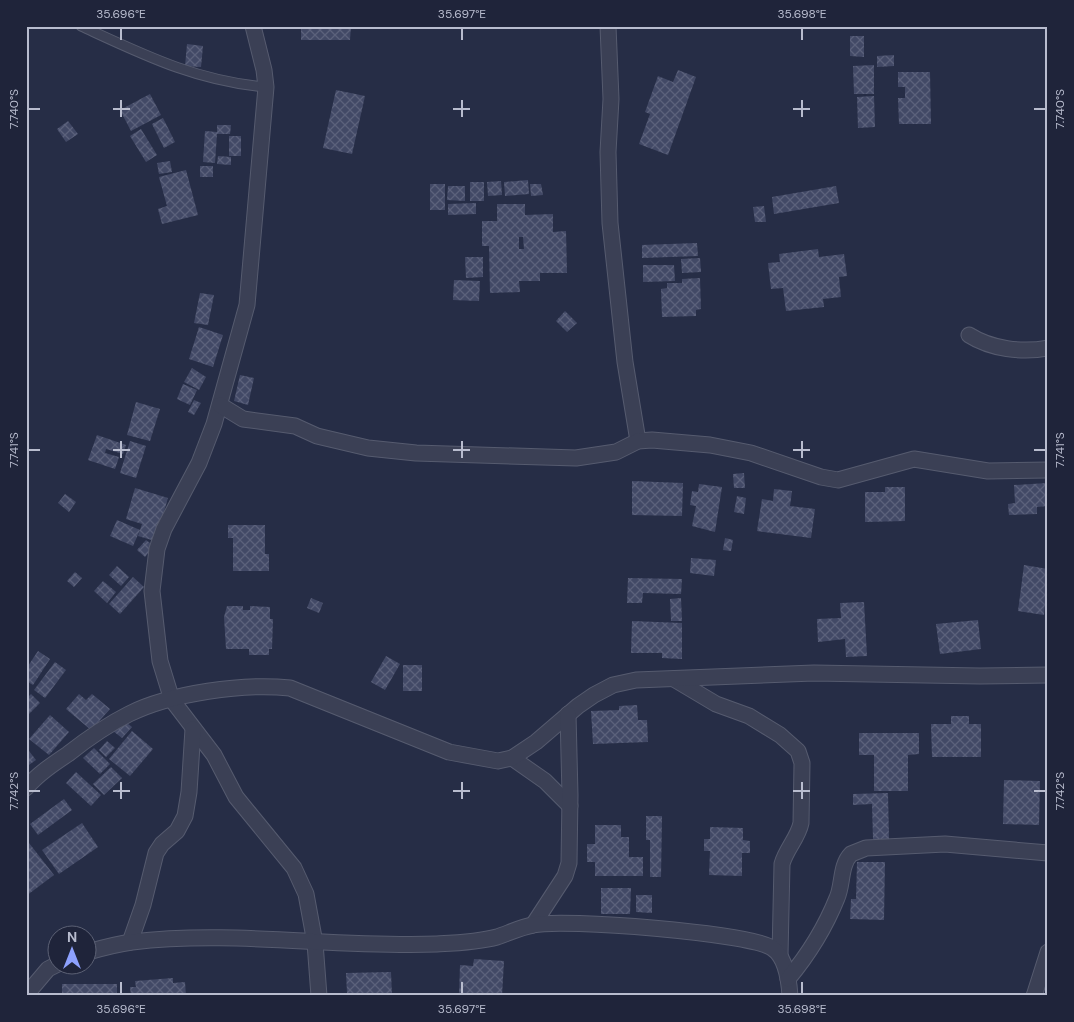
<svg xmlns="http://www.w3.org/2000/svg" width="1074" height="1022" viewBox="0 0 1074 1022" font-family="'DM Sans',sans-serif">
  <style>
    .building { fill: url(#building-cross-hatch); fill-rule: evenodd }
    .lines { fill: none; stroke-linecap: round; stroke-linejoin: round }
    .service-casing { stroke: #565b6f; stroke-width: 11 }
    .minor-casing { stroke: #565b6f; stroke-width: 17 }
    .service { stroke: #3b4055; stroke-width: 9 }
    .minor { stroke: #3b4055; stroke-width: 15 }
    .ticks { fill: none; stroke: #b8bcce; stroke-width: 2 }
    .neatline { fill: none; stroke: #b8bcce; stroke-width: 2 }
    .ticks-label { font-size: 12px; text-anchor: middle; fill: #b8bcce }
  </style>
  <defs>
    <pattern id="building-cross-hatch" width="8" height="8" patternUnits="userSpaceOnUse" patternTransform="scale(1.25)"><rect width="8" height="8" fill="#424966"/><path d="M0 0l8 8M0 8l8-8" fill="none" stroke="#5b617b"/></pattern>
  </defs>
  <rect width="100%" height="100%" fill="#262d46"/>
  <g class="building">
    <polygon points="301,26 351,26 350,40 301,40"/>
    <polygon points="850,36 864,36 864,57 850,56"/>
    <polygon points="187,44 203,46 201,67 185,66"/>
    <polygon points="894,55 894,66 877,67 877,56"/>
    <polygon points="874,65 874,94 854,94 853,66"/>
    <polygon points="678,70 696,77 668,155 639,144 650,114 645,112 658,76 673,82"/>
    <polygon points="898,72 930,72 931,124 899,124 898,98 905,98 905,87 898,87"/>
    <polygon points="336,90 365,96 352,154 323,148"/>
    <polygon points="150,94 161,115 131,131 120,110"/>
    <polygon points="874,96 875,127 858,128 857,97"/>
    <polygon points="163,118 175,142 164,148 152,124"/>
    <polygon points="68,121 78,134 66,142 57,129"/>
    <polygon points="217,125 231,125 230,134 217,134 215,163 203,162 205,131 217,132"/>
    <polygon points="141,129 157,155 146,162 130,136"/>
    <rect x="229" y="136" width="12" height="20"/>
    <polygon points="218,156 231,157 231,165 217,164"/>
    <polygon points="170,161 172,172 159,174 157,163"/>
    <rect x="200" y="166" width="13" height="11"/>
    <polygon points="186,170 198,215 162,224 158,209 167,206 159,177"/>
    <polygon points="528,180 529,194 505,196 504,182"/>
    <polygon points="501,181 502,195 488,196 487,182"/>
    <rect x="470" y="182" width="14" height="19"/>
    <rect x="430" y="184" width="15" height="26"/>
    <polygon points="530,184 541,184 543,195 531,196"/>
    <polygon points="448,186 465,186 465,201 447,200"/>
    <polygon points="836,186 839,203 774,214 772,197"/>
    <polygon points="476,203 476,214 448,215 448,204"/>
    <path d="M 497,204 L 525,204 L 525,215 L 553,214 L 553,232 L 566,231 L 567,273 L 540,273 L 540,281 L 519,281 L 520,292 L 490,293 L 489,246 L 482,246 L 482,221 L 497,221 ZM 519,237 L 523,237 L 524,249 L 519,249 Z"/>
    <polygon points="764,206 766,222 755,222 753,207"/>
    <polygon points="697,243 698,256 642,258 642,245"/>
    <polygon points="818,249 819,257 844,254 847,276 839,277 841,297 823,299 824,307 786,311 783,288 771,289 768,263 780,262 779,254"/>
    <polygon points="465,257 483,257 483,277 466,278"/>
    <polygon points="700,258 701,272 682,273 681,259"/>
    <polygon points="643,265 674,265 675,281 643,282"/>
    <polygon points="700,278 701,309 696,310 696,316 662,317 661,289 667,288 667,283 682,283 682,279"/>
    <polygon points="454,280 480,281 479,301 453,300"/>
    <polygon points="200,293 214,295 208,325 194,323"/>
    <polygon points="565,311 577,323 567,332 556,321"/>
    <polygon points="199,327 223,335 213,367 189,359"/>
    <polygon points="192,368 206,377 199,390 184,382"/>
    <polygon points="240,375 254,378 248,405 234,401"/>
    <polygon points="183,384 197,390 190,405 177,399"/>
    <polygon points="194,400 201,403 194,415 188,412"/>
    <polygon points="136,402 160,409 150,441 127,435"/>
    <polygon points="97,435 126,445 123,454 106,449 105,453 119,457 115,469 88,460"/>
    <polygon points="130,441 146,446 136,478 120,473"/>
    <polygon points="744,473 745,488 734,488 733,474"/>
    <polygon points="632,481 683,483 682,516 632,515"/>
    <polygon points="1047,483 1048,506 1037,507 1037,514 1009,515 1008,504 1015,503 1014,485"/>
    <polygon points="699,484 722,487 715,532 692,526 696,506 690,505 692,491 698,492"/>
    <polygon points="885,487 905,487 905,521 865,522 865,492 885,492"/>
    <polygon points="135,488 168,498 155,541 138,536 142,524 126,519"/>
    <polygon points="774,489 792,491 790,506 815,509 811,538 757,531 762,499 773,501"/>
    <polygon points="65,494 76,502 69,512 58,503"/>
    <polygon points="737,496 746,498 744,514 734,512"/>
    <polygon points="117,520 140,530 133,546 110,536"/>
    <polygon points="228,525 265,525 265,554 269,554 269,571 233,571 233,538 228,538"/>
    <polygon points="725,538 733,540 731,551 723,550"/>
    <polygon points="146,540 154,546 145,557 137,550"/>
    <polygon points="691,558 716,560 714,576 690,573"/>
    <polygon points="1024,565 1048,569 1044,615 1018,611"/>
    <polygon points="117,566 129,577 121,586 109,575"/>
    <polygon points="75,572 82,578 74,587 67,581"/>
    <polygon points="133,577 144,587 120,614 109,604"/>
    <polygon points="628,578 682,579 681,594 643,593 642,603 627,603"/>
    <polygon points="103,581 116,592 107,603 94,591"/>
    <polygon points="311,598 323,603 319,613 307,608"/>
    <polygon points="681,598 682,621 671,621 670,599"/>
    <polygon points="864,602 867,656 846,657 845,639 818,642 817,619 841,618 840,603"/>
    <polygon points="227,606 243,606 243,610 250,610 250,606 270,607 270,619 273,619 272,649 269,649 269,655 249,655 249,649 226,649 224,617"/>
    <polygon points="978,620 981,649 940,654 936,624"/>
    <polygon points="632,621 682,623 682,659 662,658 662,653 631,653"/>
    <polygon points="38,651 50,659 33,685 26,681 26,669"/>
    <polygon points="386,656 400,664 385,690 371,682"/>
    <polygon points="55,662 66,670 45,698 34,690"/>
    <rect x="403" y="665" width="19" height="26"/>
    <polygon points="31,694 40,703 26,717 26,699"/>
    <polygon points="79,694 86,700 92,694 110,709 91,730 66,709"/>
    <polygon points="637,705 638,720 647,720 648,742 593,744 591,711 619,710 619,706"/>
    <polygon points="50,715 69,732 49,755 29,739"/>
    <polygon points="951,716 969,716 969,724 981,724 981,757 932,757 931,724 951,724"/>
    <polygon points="122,719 132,727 122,738 113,731"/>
    <polygon points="132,731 153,749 130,776 109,759"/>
    <polygon points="859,733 919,733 919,754 908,755 908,791 874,791 874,755 859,755"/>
    <polygon points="107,741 115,748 106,757 99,750"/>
    <polygon points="94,748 110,764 100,774 83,758"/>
    <polygon points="29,751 36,760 26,767 26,753"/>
    <polygon points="111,767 122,778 104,795 93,784"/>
    <polygon points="76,772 101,795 91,806 66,783"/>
    <polygon points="1004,780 1040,781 1039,825 1003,824"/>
    <polygon points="888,793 889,839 873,839 872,804 853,805 853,794"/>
    <polygon points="64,799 72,810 38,835 30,824"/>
    <polygon points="646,816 662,816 661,877 650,877 650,840 646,840"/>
    <polygon points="82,823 98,847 59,874 42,850"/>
    <polygon points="595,825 621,825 621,837 629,837 629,857 643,857 643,876 595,876 595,862 587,862 587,844 595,844"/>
    <polygon points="710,827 743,828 743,840 750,841 750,853 742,853 742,876 709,875 710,851 704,851 704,839 710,839"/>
    <polygon points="29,843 54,875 26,896 26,845"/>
    <polygon points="857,862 885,862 884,920 850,919 851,899 856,899"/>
    <polygon points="601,888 631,888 630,914 601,914"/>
    <polygon points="636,895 652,895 652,913 636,912"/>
    <polygon points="474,959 504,961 502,996 459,996 460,965 473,966"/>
    <polygon points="391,972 392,996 345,996 347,993 346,973"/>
    <polygon points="173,978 173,983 185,982 186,996 131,996 130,987 136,987 135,981"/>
    <rect x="62" y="984" width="55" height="12"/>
  </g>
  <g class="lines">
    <defs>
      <path id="service" d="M 81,26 C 144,55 196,81 266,87"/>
      <g id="minor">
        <polyline points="253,26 264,70 266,87 247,305 214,424 199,463 164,529 157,549 152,591 160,661 172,700 214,755 236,797 294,868 306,894 315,943 319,996"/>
        <polyline points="608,26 611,99 608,152 610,223 625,362 638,441"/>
        <path d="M 969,335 C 991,349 1022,353 1048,348"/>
        <polyline points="220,405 243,419 295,426 317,436 368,448 416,453 576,458 616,452 638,441 652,440 710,445 751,453 821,477 838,480 914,459 988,471 1048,470"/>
        <path d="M 674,679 L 716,704 L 749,716 L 780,735 L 798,751 L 802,763 L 801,823 C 798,838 786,849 782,864 L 780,955"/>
        <polyline points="512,758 545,781 570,806"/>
        <path d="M 26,788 C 38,774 53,764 68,754 C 87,739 107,725 129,714 C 171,693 244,683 290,688 L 449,752 L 498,761 L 512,758 L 536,742 L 578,706 L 594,695 L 613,685 L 636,680 L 814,673 L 980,676 L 1048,675"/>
        <polyline points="533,925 565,876 569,863 570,795 568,714"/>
        <polyline points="130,942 143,905 156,853 162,844 177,831 185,816 189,792 193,729"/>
        <path d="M 88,952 C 102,948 117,944 132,942 C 233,930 336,948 437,944 C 456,943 479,942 497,937 C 509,933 521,927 533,925 C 562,918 750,933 772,948 C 786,957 789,980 790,996"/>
        <path d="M 788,979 C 808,955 825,928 837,898 C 843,885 840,865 851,854 L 866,848 L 945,844 L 1048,853"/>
        <polyline points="26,995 48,969 58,964"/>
        <polyline points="1034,996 1048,952"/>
      </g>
    </defs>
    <use href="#service" class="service-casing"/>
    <use href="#minor" class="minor-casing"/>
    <use href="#service" class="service"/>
    <use href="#minor" class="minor"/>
  </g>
  <path class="ticks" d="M 121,28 L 121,40M 462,28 L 462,40M 802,28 L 802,40M 121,100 L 121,117M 462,100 L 462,117M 802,100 L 802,117M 28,109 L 40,109M 113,109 L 130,109M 453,109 L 470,109M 793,109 L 810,109M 1034,109 L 1046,109M 121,441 L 121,458M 462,441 L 462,458M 802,441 L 802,458M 28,450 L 40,450M 113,450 L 130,450M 453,450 L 470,450M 793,450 L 810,450M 1034,450 L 1046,450M 121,782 L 121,799M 462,782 L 462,799M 802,782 L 802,799M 28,791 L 40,791M 113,791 L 130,791M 453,791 L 470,791M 793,791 L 810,791M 1034,791 L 1046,791M 121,982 L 121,994M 462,982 L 462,994M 802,982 L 802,994"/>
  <rect width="1074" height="1022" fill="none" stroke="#1f243a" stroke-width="55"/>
  <g transform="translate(72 950)"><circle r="24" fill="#1f243a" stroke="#5c6175"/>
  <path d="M0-4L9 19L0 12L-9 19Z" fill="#8da1fe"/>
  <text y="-8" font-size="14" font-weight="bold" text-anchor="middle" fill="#b8bcce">N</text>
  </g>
  <rect x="28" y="28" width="1018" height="966" class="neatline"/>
  <g class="ticks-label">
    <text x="121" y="18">35.696°E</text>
    <text x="462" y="18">35.697°E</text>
    <text x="802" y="18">35.698°E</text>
    <text transform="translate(14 109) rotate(-90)" y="4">7.740°S</text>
    <text transform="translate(1060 109) rotate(-90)" y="4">7.740°S</text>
    <text transform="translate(14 450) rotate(-90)" y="4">7.741°S</text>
    <text transform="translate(1060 450) rotate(-90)" y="4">7.741°S</text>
    <text transform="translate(14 791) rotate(-90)" y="4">7.742°S</text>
    <text transform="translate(1060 791) rotate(-90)" y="4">7.742°S</text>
    <text x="121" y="1013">35.696°E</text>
    <text x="462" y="1013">35.697°E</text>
    <text x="802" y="1013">35.698°E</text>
  </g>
</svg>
